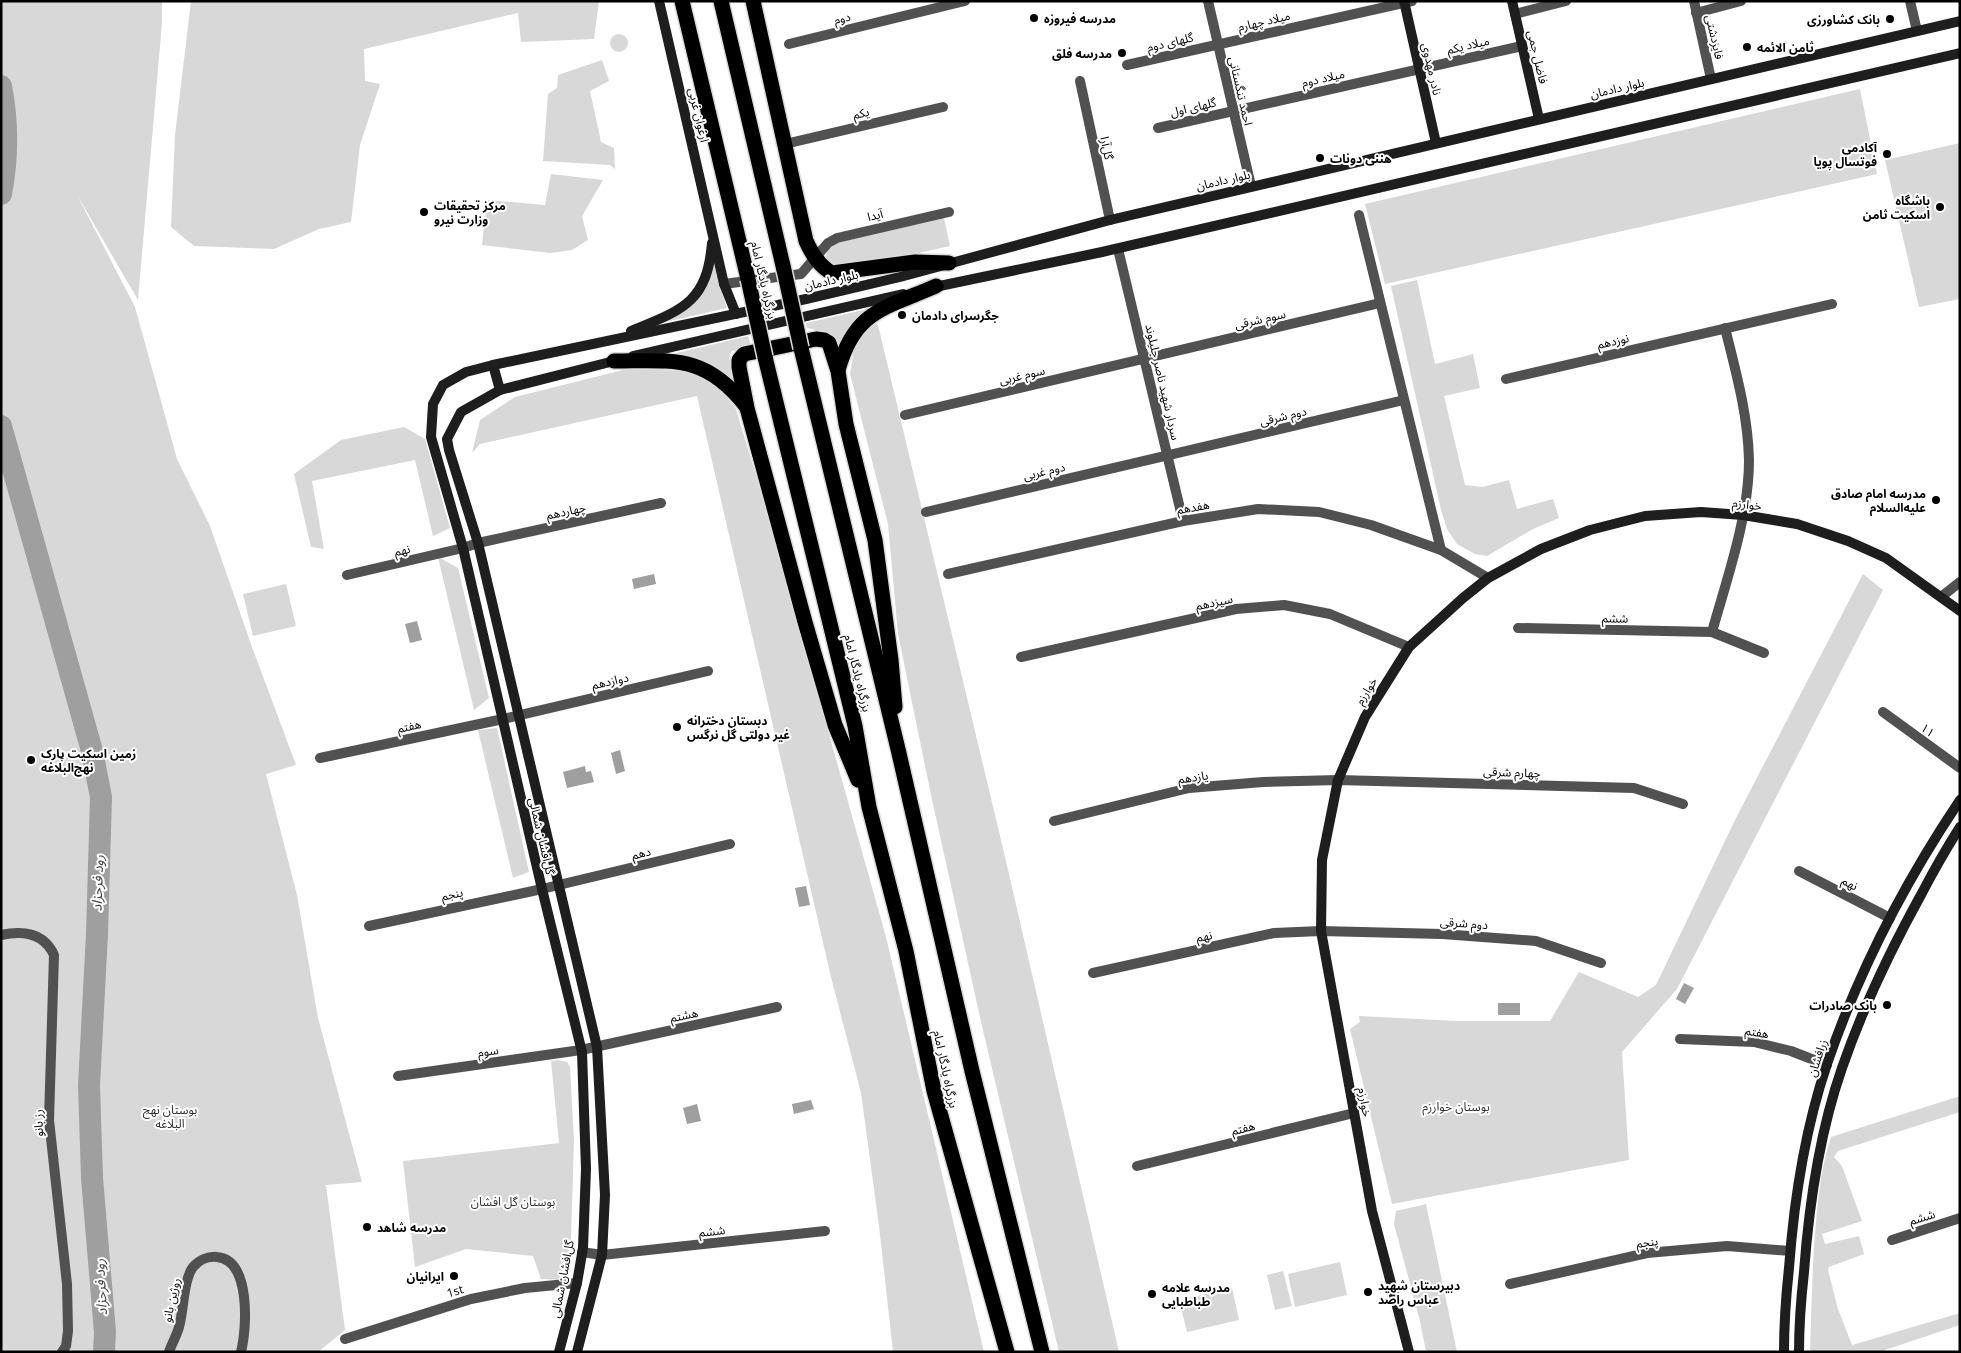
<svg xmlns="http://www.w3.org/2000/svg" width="1961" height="1353" viewBox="0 0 1961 1353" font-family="'Open Sans','Noto Sans Arabic',sans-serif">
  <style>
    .green { fill: #d8d8d8 }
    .water { fill: #9f9f9f }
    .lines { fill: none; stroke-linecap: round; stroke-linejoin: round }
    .river { stroke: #9f9f9f; stroke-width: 22 }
    .highway-casing { stroke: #dbdbdb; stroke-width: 18 }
    .street { stroke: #515151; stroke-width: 10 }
    .secondary { stroke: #1e1e1e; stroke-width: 10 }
    .highway { stroke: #000; stroke-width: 15 }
    .highway-bridge-casing { stroke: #dbdbdb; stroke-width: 18; stroke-linecap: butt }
    .highway-bridge { stroke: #000; stroke-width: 15 }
    .poi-dot { fill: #000; stroke: #fff; stroke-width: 2 }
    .labels { text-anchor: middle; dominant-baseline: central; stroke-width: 4; stroke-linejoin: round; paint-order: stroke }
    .street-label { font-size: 12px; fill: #000; stroke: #fff }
    .poi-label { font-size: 12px; font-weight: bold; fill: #000; stroke: #fff; text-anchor: start }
    .park-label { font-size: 12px; fill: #2f2f2f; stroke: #fff }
    .water-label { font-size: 14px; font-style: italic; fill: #404040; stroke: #fff }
  </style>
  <rect width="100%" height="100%" fill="#fff"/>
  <g class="green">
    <polygon points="1,1 162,1 162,23 138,300 77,195 135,307 177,459 210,526 252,647 296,765 266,774 297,895 318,1018 362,1182 326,1185 345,1330 318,1352 1,1352"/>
    <polygon points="191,1 599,1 594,39 521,42 518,13 364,49 365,81 380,84 360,145 351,222 319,229 274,249 194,246 171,227 175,135"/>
    <circle cx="619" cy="43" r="9"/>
    <polygon points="602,60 609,81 590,91 601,142 614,148 615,169 610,165 543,161 548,94 557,88 558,75"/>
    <polygon points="1860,89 1877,174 1385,284 1365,204"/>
    <polygon points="1960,143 1960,299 1919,307 1885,160"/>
    <polygon points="551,174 603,180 582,216 588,240 572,250 550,253 482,245 487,200 545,205"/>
    <polygon points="944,218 950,246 888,260 832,267 825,261 827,251 837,243"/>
    <path d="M 713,260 L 718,281 L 727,308 L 657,324 C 689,303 707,301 713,260 Z"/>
    <polygon points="1417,280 1435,364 1473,354 1480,388 1444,396 1465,485 1482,487 1509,480 1517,509 1553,499 1559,518 1533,529 1487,556 1475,554 1457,544 1447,529 1441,510 1391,286"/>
    <path d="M 881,306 L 840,348 C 831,334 823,331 807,328 L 806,323 Z"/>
    <polygon points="870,321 878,325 1006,861 1119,1352 1059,1352 982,1026 931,795 898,634 888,524 850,374 856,338"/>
    <polygon points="748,336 751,346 732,351 729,357 736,386 664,356"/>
    <polygon points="627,369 689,371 716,384 736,409 763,499 886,937 984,1352 893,1352 879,1226 861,1093 831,977 697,396 480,444 472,453 480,420 515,397"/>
    <polygon points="404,427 425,439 450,528 433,536 415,460 312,481 324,549 311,547 294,474 341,440"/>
    <polygon points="438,557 458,568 489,698 474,710"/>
    <polygon points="1863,574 1883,590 1677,989 1622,1052 1629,1160 1392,1204 1350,1029 1360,1022 1359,1016 1457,1021 1550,1021 1579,972 1638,997 1656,985 1736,818"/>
    <polygon points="286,584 296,626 253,636 243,594"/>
    <polygon points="497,728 529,872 513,878 478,730"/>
    <polygon points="558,1060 567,1062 570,1067 574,1141 571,1237 566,1280 541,1279 533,1256 466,1249 415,1267 403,1161 559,1143 551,1061"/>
    <path d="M 1960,1096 L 1960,1112 L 1838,1151 L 1834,1157 L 1842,1166 L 1862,1221 L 1822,1234 L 1825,1244 L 1859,1236 L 1864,1254 L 1829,1267 L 1828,1270 L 1838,1309 L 1852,1345 L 1960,1313 L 1960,1325 L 1879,1352 L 1810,1352 C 1811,1317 1812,1282 1814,1247 C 1817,1210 1819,1173 1831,1137 Z"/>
    <polygon points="1426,1204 1457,1352 1426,1352 1420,1321 1394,1224 1396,1211"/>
    <polygon points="1340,1262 1347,1295 1295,1307 1288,1274"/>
    <polygon points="1283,1271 1292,1306 1275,1310 1267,1275"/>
    <polygon points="1232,1288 1239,1320 1187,1332 1179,1300"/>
  </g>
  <g class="water">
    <polygon points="654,574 656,584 634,589 632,579"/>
    <polygon points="417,621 422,640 410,643 405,624"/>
    <polygon points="620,750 625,771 616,774 611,753"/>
    <polygon points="585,766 586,772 591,771 594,782 567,788 563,772"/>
    <polygon points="806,886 810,905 799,907 795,888"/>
    <polygon points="1684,983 1694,988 1685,1004 1676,999"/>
    <rect x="1498" y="1003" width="22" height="12"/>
    <polygon points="811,1100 814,1109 794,1114 792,1104"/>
    <polygon points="697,1104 701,1121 687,1124 683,1108"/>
  </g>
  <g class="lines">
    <g class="river">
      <path d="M 1,86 C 8,122 8,157 1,194"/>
      <polyline points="1,426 92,751 101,797 97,934 89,1085 92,1178 105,1332 104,1352"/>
    </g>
    <defs>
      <g id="highway">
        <polyline points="682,1 748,279"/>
        <polyline points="721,1 784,270"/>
        <path d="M 753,1 L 806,241 C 812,254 819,266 832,273 L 915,262 L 949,263"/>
        <polyline points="801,348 898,749 972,1071 1042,1352"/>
        <polyline points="765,357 855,726 869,807 906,951 934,1091 1007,1352"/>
        <path d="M 614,361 C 674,361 705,354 746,406"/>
        <path d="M 838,370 C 855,310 884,309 936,286"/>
        <polyline points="858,780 835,725 805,622 747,408 739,367 739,360 744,354 816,339 824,340 829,343 838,371 846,424 875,540 891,660 895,707"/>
      </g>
    </defs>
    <use href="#highway" class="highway-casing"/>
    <g class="street">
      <polyline points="1208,1 1251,186"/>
      <polyline points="1694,1 1711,79"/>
      <polyline points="1910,1 1917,31"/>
      <polyline points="1696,13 1741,1"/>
      <polyline points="1515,14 1566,1"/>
      <polyline points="789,44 965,1"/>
      <polyline points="1127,65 1412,1"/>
      <polyline points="1080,81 1110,220"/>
      <polyline points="1158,128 1522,46"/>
      <polyline points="785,144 943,107"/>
      <polyline points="1359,215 1441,550"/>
      <polyline points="1118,249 1183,521"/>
      <polyline points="724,284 801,274 828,243 837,238 949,212"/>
      <polyline points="1506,379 1832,304"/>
      <polyline points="905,415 1380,303"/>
      <polyline points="926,512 1404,400"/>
      <polyline points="948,574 1183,521 1258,509 1319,512 1371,525 1441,550 1488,578"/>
      <polyline points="347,575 463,548 478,543 661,503"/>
      <polyline points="1941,597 1960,582"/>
      <polyline points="1518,628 1712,632 1764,653"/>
      <path d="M 1712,632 C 1727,578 1749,517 1749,460 C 1748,415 1736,372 1725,328"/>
      <polyline points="1021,657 1236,609 1284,605 1330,614 1409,647"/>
      <polyline points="1883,712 1960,768"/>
      <polyline points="320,758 503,719 708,671"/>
      <polyline points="1054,821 1189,788 1263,782 1338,780 1634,788 1683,804"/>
      <polyline points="1799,871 1890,918"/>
      <polyline points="369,926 542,889 730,844"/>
      <path d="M 1,935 C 23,930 44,933 54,955 L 49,1120 L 67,1284 L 68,1331 L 66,1346 L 62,1352"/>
      <polyline points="1093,973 1274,933 1321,931 1442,934 1536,941 1601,963"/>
      <polyline points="1680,1039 1754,1042 1791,1051 1827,1065"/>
      <polyline points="398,1076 581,1050 777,1007"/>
      <polyline points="1137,1166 1354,1113"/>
      <polyline points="1892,1240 1960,1218"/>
      <polyline points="582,1252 602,1255 825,1231"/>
      <polyline points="1510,1284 1647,1253 1727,1246 1790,1251"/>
      <polyline points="345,1339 471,1299 525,1288 577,1283"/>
      <path d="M 169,1352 C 172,1343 177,1335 179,1327 C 184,1310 183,1281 193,1267 C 199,1260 208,1256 217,1257 C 251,1260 247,1328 241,1352"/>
    </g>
    <g class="secondary">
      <polyline points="659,1 724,284 736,314"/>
      <polyline points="1404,1 1436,143"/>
      <polyline points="1512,1 1539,119"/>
      <polyline points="930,288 1102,252 1960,53"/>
      <path d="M 631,331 C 682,310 707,303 712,243"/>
      <polyline points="633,356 903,294"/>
      <polyline points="493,365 500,390"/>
      <polyline points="559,1352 577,1283 583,1248 586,1169 582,1052 542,889 463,548 431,437 433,404 443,385 466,372 493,365 806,299 900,277 1110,220 1960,21"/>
      <polyline points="577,1352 602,1255 605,1195 597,1047 478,543 449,450 447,439 461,412 500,390 618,360"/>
      <polyline points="1409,1352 1372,1211 1321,931 1322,860 1338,780 1365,717 1409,647 1463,598 1488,578 1541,549 1590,530 1645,516 1701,512 1743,515 1797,524 1848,541 1886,558 1960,611"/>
      <path d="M 1784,1352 C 1784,1324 1786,1296 1789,1268 C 1794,1200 1805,1129 1827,1064 C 1859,970 1905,882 1960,800"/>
      <path d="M 1799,1352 C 1799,1325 1801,1299 1804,1272 C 1809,1204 1819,1134 1842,1068 C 1863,1007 1891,949 1922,893 C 1934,870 1946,849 1960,827"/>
    </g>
    <use href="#highway" class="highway"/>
    <defs>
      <g id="highway-bridge">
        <polyline points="784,270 801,348"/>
        <polyline points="748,279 765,357"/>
      </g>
    </defs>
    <use href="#highway-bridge" class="highway-bridge-casing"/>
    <use href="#highway-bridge" class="highway-bridge"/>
  </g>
  <g class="poi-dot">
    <circle cx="1034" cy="18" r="5"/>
    <circle cx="1890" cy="19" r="5"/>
    <circle cx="1747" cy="47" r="5"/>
    <circle cx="1122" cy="53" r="5"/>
    <circle cx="1887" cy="154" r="5"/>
    <circle cx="1320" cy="158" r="5"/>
    <circle cx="1940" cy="207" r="5"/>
    <circle cx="424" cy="212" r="5"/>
    <circle cx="902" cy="315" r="5"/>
    <circle cx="1936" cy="500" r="5"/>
    <circle cx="677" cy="727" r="5"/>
    <circle cx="31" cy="760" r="5"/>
    <circle cx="1887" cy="1005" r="5"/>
    <circle cx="367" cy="1227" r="5"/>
    <circle cx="454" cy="1276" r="5"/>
    <circle cx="1368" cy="1292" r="5"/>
    <circle cx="1152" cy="1294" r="5"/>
  </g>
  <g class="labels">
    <g class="street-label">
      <text transform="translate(842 18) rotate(-14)">دوم</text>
      <text transform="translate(1264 21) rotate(-13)">میلاد چهارم</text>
      <text transform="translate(1715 37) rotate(77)">فایزدشتی</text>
      <text transform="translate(1170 42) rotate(-13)">گلهای دوم</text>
      <text transform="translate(1468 45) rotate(-13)">میلاد یکم</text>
      <text transform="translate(1538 57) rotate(77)">فاضل جمی</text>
      <text transform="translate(1432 69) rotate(77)">نادر مهدوی</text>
      <text transform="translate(1323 78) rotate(-13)">میلاد دوم</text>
      <text transform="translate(1617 88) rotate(-13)">بلوار دادمان</text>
      <text transform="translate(1241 91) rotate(77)">احمد تنگستانی</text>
      <text transform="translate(1193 107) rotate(-13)">گلهای اول</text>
      <text transform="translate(861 113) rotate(-13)">یکم</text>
      <text transform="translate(699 115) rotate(77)">ارغوان غربی</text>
      <text transform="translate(1107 148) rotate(78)">گل‌آرا</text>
      <text transform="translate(1223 180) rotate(-13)">بلوار دادمان</text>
      <text transform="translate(875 215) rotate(-13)">آیدا</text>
      <text transform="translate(764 280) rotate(77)">بزرگراه یادگار امام</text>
      <text transform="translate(831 280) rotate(-13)">بلوار دادمان</text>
      <text transform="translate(1260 319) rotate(-13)">سوم شرقی</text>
      <text transform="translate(1613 341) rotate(-13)">نوزدهم</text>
      <text transform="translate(1022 375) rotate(-13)">سوم غربی</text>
      <text transform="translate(1163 382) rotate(77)">سردار شهید ناصر جلیلوند</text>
      <text transform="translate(1283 416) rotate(-13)">دوم شرقی</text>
      <text transform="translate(1044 471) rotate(-13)">دوم غربی</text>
      <text transform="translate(1747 504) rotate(7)">خوارزم</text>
      <text transform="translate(1193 507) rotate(-10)">هفدهم</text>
      <text transform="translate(566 511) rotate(-12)">چهاردهم</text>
      <text transform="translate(402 550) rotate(-13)">نهم</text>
      <text transform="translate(1214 602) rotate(-12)">سیزدهم</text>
      <text transform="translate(1615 618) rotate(1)">ششم</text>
      <text transform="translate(858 673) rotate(76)">بزرگراه یادگار امام</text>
      <text transform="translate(610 681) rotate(-13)">دوازدهم</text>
      <text transform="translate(1366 691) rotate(-58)">خوارزم</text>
      <text transform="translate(409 726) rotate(-12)">هفتم</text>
      <text transform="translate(1928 730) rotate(36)">۱۱</text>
      <text transform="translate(1512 772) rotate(2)">چهارم شرقی</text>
      <text transform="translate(1193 777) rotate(-8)">یازدهم</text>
      <text transform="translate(542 836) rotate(77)">گل‌افشان شمالی</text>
      <text transform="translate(641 853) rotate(-14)">دهم</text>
      <text transform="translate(1850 883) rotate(27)">نهم</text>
      <text transform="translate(452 894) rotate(-12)">پنجم</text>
      <text transform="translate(1464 923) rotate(4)">دوم شرقی</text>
      <text transform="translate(1204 936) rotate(-12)">نهم</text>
      <text transform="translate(684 1015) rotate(-12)">هشتم</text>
      <text transform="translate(1757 1032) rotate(9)">هفتم</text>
      <text transform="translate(488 1051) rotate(-8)">سوم</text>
      <text transform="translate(1817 1058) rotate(-72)">زرافشان</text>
      <text transform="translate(946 1069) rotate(78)">بزرگراه یادگار امام</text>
      <text transform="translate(1365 1102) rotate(80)">خوارزم</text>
      <text transform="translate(38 1123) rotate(-92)">رز بانو</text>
      <text transform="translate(1243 1128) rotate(-14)">هفتم</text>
      <text transform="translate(1922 1217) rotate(-17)">ششم</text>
      <text transform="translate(712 1231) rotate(-6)">ششم</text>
      <text transform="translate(1647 1242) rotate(-8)">پنجم</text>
      <text transform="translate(562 1279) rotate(-79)">گل‌افشان شمالی</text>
      <text transform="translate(455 1291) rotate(-17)">1st</text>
      <text transform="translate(171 1300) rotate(-78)">روژین بانو</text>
    </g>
    <g class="poi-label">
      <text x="1044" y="18">مدرسه فیروزه</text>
      <text x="1880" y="19" text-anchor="end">بانک کشاورزی</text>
      <text x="1757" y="47">ثامن الائمه</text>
      <text x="1112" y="53" text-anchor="end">مدرسه فلق</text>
      <text x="1877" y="147" text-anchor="end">آکادمی<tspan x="1877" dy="14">فوتسال پویا</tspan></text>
      <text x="1330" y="158">هننی دونات</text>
      <text x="1930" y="200" text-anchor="end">باشگاه<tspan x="1930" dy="14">اسکیت ثامن</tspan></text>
      <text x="434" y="205">مرکز تحقیقات<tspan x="434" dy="14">وزارت نیرو</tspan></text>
      <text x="912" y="315">جگرسرای دادمان</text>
      <text x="1926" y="493" text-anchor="end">مدرسه امام صادق<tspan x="1926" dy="14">علیه‌السلام</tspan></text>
      <text x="687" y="720">دبستان دخترانه<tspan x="687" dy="14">غیر دولتی گل نرگس</tspan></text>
      <text x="41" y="753">زمین اسکیت پارک<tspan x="41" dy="14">نهج‌البلاغه</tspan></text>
      <text x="1877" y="1005" text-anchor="end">بانک صادرات</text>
      <text x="377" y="1227">مدرسه شاهد</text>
      <text x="444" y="1276" text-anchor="end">ایرانیان</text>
      <text x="1378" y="1285">دبیرستان شهید<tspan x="1378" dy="14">عباس راصد</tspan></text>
      <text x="1162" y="1287">مدرسه علامه<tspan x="1162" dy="14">طباطبایی</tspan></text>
    </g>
    <g class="park-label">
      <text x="1456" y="1106">بوستان خوارزم</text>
      <text x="170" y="1109">بوستان نهج<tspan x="170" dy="14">البلاغه</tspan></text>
      <text x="513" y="1201">بوستان گل افشان</text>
    </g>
    <g class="water-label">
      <text transform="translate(97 883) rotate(-88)">رود فرحزاد</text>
      <text transform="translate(100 1287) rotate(-93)">رود فرحزاد</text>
    </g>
  </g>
  <rect width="1961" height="1353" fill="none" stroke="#000000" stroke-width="5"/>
</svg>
